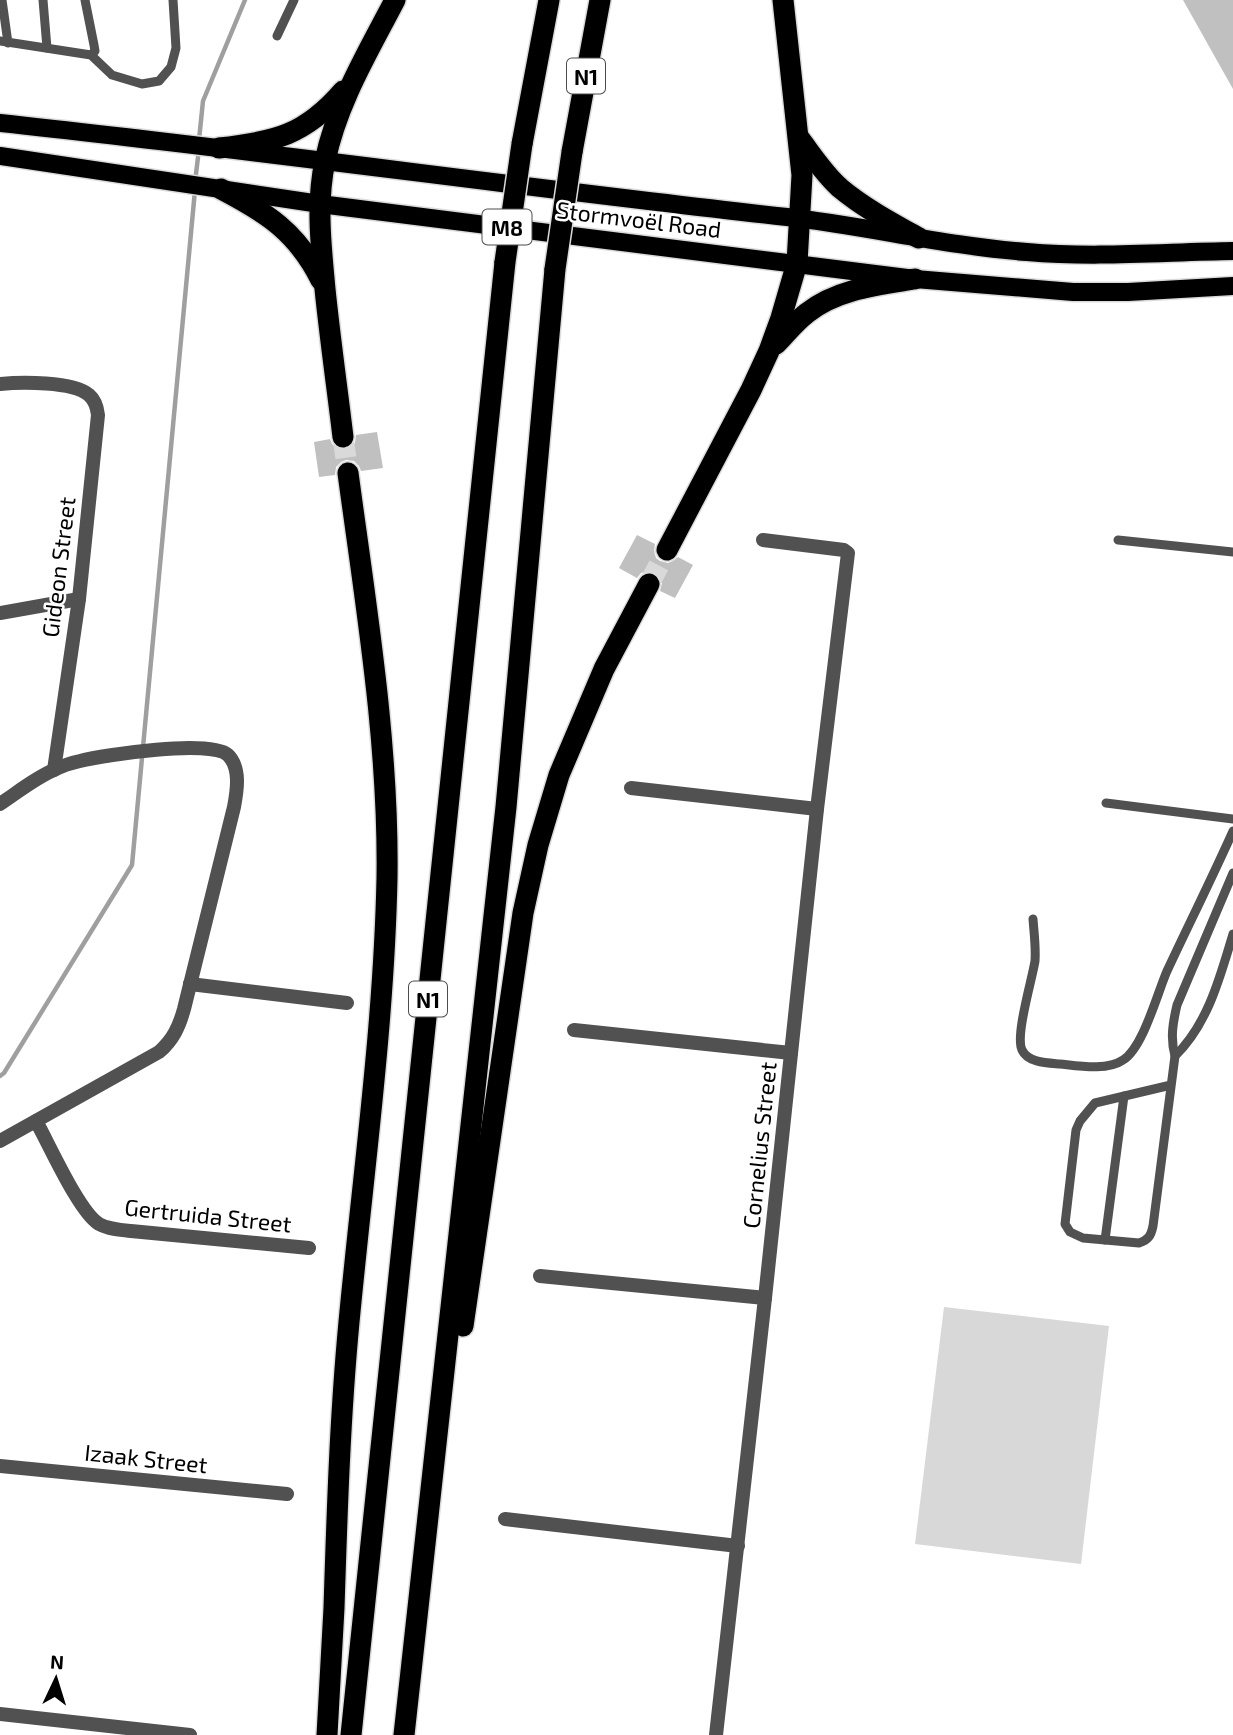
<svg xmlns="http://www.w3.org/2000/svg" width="1233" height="1735" viewBox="0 0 1233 1735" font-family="'Exo 2',sans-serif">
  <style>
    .green { fill: #d8d8d8 }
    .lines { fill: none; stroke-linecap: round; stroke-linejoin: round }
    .stream { stroke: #9f9f9f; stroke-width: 4.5 }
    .building { fill: #c0c0c0 }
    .motorway-tunnel { stroke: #d9d9d9; stroke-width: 21; stroke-dasharray: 21 10; stroke-linecap: butt }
    .primary-casing { stroke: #dbdbdb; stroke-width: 21 }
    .motorway-casing { stroke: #dbdbdb; stroke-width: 24 }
    .service { stroke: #515151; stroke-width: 9 }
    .minor { stroke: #515151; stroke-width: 14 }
    .primary { stroke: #000; stroke-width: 18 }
    .motorway { stroke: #000; stroke-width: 21 }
    .motorway-bridge-casing { stroke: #dbdbdb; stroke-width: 24; stroke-linecap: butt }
    .motorway-bridge { stroke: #000; stroke-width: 21 }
    .labels { text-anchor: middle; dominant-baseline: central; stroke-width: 5; stroke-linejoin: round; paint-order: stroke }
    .shield { fill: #fff; stroke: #4c4c4c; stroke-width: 2 }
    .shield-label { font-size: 21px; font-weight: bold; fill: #000 }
    .street-label { font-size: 23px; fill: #000; stroke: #fff }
  </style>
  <rect width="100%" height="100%" fill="#fff"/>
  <polygon class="green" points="944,1307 1109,1326 1081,1564 915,1544"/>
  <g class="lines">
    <g class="stream">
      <polyline points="199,140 203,101 245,0"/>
      <polyline points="195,182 199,149"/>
      <polyline points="0,1076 4,1073 132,865 195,190"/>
    </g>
  </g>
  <g class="building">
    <polygon points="1183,0 1233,0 1233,89"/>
    <polygon points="377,432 383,468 361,471 359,466 354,461 346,460 341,462 336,467 335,475 319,477 314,442 330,439 332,444 337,449 345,450 350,448 355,443 356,435"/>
    <polygon points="637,535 655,544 654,551 656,558 660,561 668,563 673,561 678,557 693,565 675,598 660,591 662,583 660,578 656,573 648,571 641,573 637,578 619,568"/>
  </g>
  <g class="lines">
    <g class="motorway-tunnel">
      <polyline points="343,437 348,473"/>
      <polyline points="649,584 667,550"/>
    </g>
    <defs>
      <g id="primary">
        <path d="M 0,123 C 263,151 524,188 787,217 C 867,226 946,246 1027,252 C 1096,258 1164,252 1233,251"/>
        <polyline points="0,156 320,204 915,279 1073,292 1128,292 1233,286"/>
      </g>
      <g id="motorway">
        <path d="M 799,138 C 812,155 824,174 840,188 C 864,208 892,223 919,238"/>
        <polyline points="522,144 549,0"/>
        <path d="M 219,148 C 275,142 305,135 343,91"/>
        <polyline points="572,152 600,0"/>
        <path d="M 221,189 C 267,213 297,232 321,280"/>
        <path d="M 776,344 C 786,334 795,322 807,313 C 837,289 878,285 915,279"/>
        <path d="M 343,437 C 337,387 330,338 325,289 C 321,246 316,203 325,161 C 337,103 368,52 395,0"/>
        <polyline points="667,550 751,390 769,351 781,318 797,263 802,175 783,0"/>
        <polyline points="463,1326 523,913 538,845 559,775 604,669 649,584"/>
        <path d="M 327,1735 C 329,1693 332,1650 334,1608 C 337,1513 340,1417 349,1322 C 363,1174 384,1026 387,878 C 389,743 366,607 348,473"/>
        <polyline points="351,1735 505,262"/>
        <polyline points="404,1735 506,807 555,269"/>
      </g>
    </defs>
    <use href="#primary" class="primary-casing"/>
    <use href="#motorway" class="motorway-casing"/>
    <g class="service">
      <polyline points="2,0 8,43"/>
      <polyline points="43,0 47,48"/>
      <polyline points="85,0 94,45 95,51 91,55"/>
      <polyline points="277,36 294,0"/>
      <polyline points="0,41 91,55 112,75 142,84 159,81 171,67 176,48 173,0"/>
      <polyline points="1118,540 1233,552"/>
      <polyline points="1106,803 1233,819"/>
      <path d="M 1033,919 C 1034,933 1036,947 1035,961 C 1032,980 1015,1036 1022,1050 C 1028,1063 1048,1063 1060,1064 C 1079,1066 1107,1071 1123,1060 C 1143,1048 1157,994 1167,971 C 1189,924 1212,878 1233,831"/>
      <path d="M 1175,1056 C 1208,1024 1220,977 1233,934"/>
      <path d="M 1171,1085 L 1095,1103 L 1080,1121 L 1076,1130 L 1065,1224 L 1070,1232 L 1083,1238 L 1139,1243 C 1148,1240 1151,1236 1153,1226 L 1175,1056 C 1170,1038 1173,1022 1177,1005 L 1233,873"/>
      <polyline points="1105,1240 1124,1096"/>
    </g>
    <g class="minor">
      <path d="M 0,384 C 20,382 73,381 89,395 C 95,400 97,407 98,415 L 79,599 L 54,770"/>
      <polyline points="0,613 79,599"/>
      <polyline points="631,788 817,809"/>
      <path d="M 0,804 C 18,792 35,778 54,770 C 62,766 71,763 80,761 C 104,755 210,739 228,755 C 241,768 237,791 234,807 L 184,1009 C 179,1027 173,1040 159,1052 L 0,1141"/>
      <polyline points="190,984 347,1003"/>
      <polyline points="574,1030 791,1053"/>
      <path d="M 36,1121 C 49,1144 79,1212 99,1224 C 108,1229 120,1230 131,1231 L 309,1248"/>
      <polyline points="540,1276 765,1298"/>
      <polyline points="0,1466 287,1494"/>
      <polyline points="505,1519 738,1546"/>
      <polyline points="0,1714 190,1735"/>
      <polyline points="716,1735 765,1298 817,809 848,553 844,550 763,540"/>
    </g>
    <use href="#primary" class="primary"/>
    <use href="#motorway" class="motorway"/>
    <defs>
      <g id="motorway-bridge">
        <polyline points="505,262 522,144"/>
        <polyline points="555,269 572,152"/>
      </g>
    </defs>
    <use href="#motorway-bridge" class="motorway-bridge-casing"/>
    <use href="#motorway-bridge" class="motorway-bridge"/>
  </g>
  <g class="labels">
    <g class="shield">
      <rect x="567" y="58.5" width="38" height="35" rx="5"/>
      <rect x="482.5" y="209.5" width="49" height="35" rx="5"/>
      <rect x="409" y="981.5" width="38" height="35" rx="5"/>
    </g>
    <g class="shield-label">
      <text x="586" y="76">N1</text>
      <text x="507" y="227">M8</text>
      <text x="428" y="999">N1</text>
    </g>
    <g class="street-label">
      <text transform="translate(639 219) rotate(7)">Stormvoël Road</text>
      <text transform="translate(58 567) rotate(-83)">Gideon Street</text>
      <text transform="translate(759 1145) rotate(-84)">Cornelius Street</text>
      <text transform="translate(208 1215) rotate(6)">Gertruida Street</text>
      <text transform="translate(146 1458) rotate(6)">Izaak Street</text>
    </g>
  </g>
  <g transform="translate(56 1679) rotate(4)" stroke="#ffffff" stroke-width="5" paint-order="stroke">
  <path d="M0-5L12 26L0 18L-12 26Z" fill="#000000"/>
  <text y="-10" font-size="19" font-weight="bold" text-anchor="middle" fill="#000000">N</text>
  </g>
</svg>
